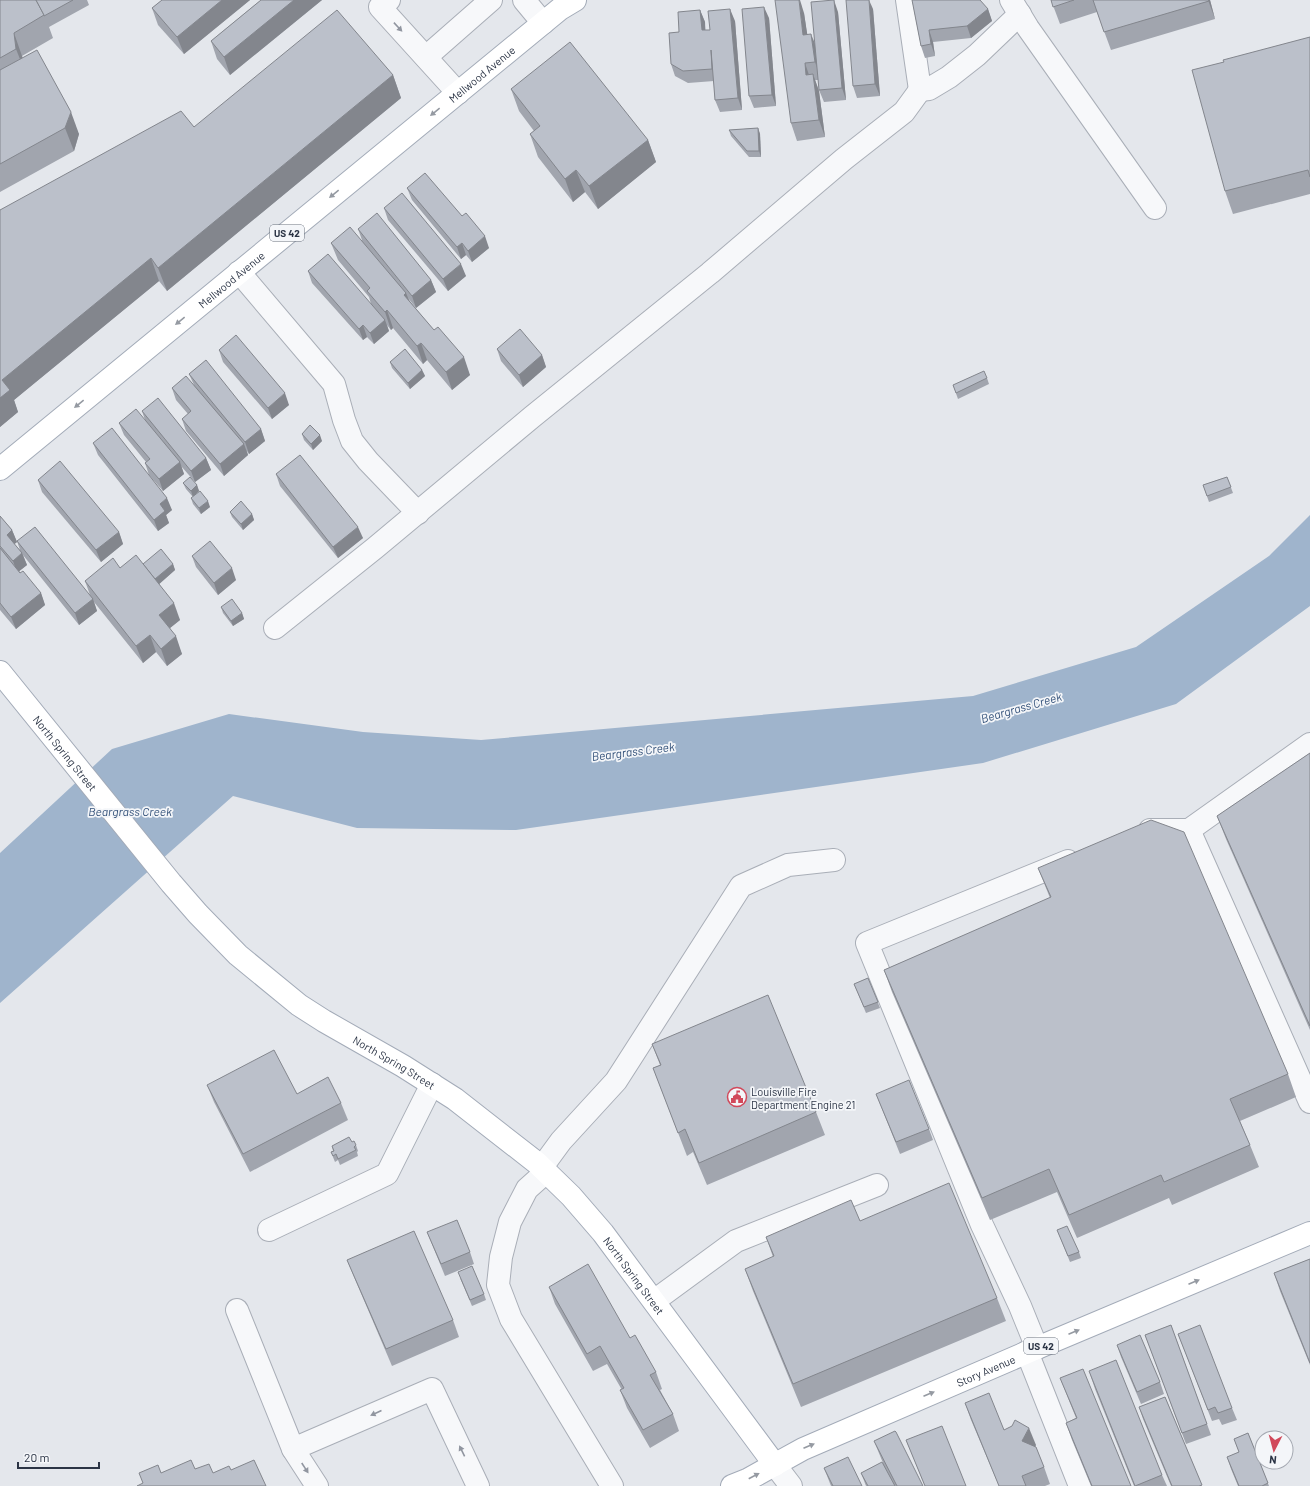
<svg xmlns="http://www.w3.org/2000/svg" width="1310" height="1486" viewBox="0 0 1310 1486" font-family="Barlow,sans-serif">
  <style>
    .water { fill: #9fb4cc }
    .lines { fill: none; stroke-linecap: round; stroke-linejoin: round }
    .minor-casing { stroke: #a9aeb7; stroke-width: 24 }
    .major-casing { stroke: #a3abb8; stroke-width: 24 }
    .minor { stroke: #f7f8fa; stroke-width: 22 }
    .major { stroke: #fff; stroke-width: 22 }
    .wall { fill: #a1a5ae }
    .shaded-wall { fill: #83868d }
    .building { fill: #bbc0ca; stroke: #83868d }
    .oneway { fill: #9196a0 }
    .oneway2 { fill: #959aa2 }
    .labels { text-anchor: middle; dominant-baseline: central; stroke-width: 3.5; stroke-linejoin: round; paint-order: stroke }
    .shield { fill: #f4f6f9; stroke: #676e7b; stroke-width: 1 }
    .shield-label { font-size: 10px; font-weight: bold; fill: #2b3445 }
    .street-label { font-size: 11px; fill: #2b3445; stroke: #f4f6f9 }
    .poi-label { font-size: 11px; fill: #2b3445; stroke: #f4f6f9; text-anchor: start }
    .water-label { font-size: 12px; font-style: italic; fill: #34527a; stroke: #f4f6f9 }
  </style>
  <rect width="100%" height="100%" fill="#e4e7ec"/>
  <polygon class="water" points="1310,515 1310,606 1176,704 983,763 516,830 357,828 233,796 0,1003 0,853 112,749 229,714 363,732 481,740 973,696 1136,647 1269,556"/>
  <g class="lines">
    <defs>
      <g id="minor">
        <polyline points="389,0 380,7 458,93"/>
        <polyline points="524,0 543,23"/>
        <polyline points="907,0 920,90 929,89 949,77 977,55 1020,14"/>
        <polyline points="1011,0 1028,28 1155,208"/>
        <polyline points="426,57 491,0"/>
        <polyline points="239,272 334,384 344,420 352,441 368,461 418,513"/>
        <polyline points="275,628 375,548 532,417 710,273 844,159 904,112 920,90"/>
        <polyline points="1150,830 1189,830 1310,744"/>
        <polyline points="1189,830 1310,1102"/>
        <polyline points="542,1167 561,1141 616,1081 741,886 788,865 834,860"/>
        <polyline points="546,1172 527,1189 510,1222 501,1257 498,1285 511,1319 612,1486"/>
        <polyline points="269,1230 387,1174 432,1084"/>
        <polyline points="654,1301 736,1241 877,1185"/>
        <polyline points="237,1310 293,1449 317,1486"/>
        <polyline points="1037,1348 1020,1306 982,1225 867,943 1068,861"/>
        <polyline points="1027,1352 1080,1486"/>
        <polyline points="293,1449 432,1389 478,1486"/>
        <polyline points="775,1465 791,1486"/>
      </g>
      <g id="major">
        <path id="s1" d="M 0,469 L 560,9 L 575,0"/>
        <path id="s2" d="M 0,672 L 171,883 L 198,914 L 238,955 L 299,1005 L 324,1021 L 403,1066 L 455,1099 L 537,1163 L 571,1196 L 603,1233 L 775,1465"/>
        <path id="s3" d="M 732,1486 L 747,1480 L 803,1449 L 1037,1348 L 1310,1233"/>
      </g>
    </defs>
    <use href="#minor" class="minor-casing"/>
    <use href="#major" class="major-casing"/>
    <use href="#minor" class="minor"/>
    <use href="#major" class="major"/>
  </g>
  <g class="wall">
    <polygon points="0,0 87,0 89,5 49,27 53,38 22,56 23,58 79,134 74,151 0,192"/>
    <polygon points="162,0 250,0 184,54 158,25 152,8"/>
    <polygon points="261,0 322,0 230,75 217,59 211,41"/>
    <polygon points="912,0 988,9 992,21 971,38 933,42 935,56 925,58 921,46"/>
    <polygon points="1051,0 1210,0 1215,19 1111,50 1097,12 1060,24"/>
    <polygon points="873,9 880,96 857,98 853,86"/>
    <polygon points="700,10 705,22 705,30 710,30 735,21 742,110 720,112 715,100 714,81 688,83 675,76 671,64 679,32"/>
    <polygon points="838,12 846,100 824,102 819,90 818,80 815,80 819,91 825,137 797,141 791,123 804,13 807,34 815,44"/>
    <polygon points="769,18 776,106 754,108 749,96"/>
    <polygon points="1310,37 1310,194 1233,214 1225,191 1224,62"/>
    <polygon points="393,75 401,98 167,291 159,281 14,400 18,412 0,427 0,210 194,127"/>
    <polygon points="511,89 648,140 656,162 598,209 585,192 573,202 538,157 530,134 534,131 519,111"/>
    <polygon points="758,128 760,134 761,157 749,157 731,136 729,130"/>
    <polygon points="407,188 489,248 472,262 466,255 461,259 412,200"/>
    <polygon points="384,208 466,276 448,291 388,220"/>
    <polygon points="358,229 431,280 436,292 416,308 408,298 409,300 470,375 452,390 427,360 423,364 393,328 391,330 387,325 389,331 374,344 367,337 363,340 312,283 308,271 371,304 369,297 338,260 331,243 362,240"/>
    <polygon points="497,349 542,355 546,367 523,387 501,361"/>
    <polygon points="219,350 289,405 272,419 223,362"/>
    <polygon points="390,362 422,370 425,376 410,389 392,368"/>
    <polygon points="189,374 261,429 265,441 249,454 247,451 248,455 224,476 186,431 182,419 188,414 176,400 172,388 194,385"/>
    <polygon points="987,378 989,384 958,399 953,385"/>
    <polygon points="142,411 206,458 211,470 195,482 181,466 184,474 163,491 149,475 145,463 146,462 124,435 119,423 145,420"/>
    <polygon points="302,434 322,441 313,450 304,440"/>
    <polygon points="93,443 172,510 166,515 169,523 158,531 98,455"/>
    <polygon points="276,474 363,538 338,558 280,486"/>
    <polygon points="1227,477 1233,493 1209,502 1203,485"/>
    <polygon points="38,480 119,532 123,544 101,562 42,492"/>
    <polygon points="183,483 197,485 199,491 193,497 186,489"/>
    <polygon points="191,498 210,507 201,514 193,504"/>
    <polygon points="230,512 252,514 254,520 243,530 232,517"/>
    <polygon points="0,516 12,530 17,542 14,544 20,550 17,541 90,595 85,581 120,568 143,564 173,564 175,570 159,584 180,620 170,628 182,654 167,666 156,652 143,663 94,602 97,611 79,625 23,555 27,565 19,571 41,593 45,605 16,629 0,610"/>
    <polygon points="192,556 236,580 218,595 196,567"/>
    <polygon points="221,607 242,613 244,619 233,626 223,613"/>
    <polygon points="1310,753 1310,1030 1226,839 1217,816"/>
    <polygon points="1038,868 1288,1074 1296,1097 1240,1121 1250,1145 1259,1167 1172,1205 1169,1198 1077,1238 1057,1192 990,1220 892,992 884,970 1050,898"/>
    <polygon points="868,978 880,1008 866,1013 854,984"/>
    <polygon points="652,1044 816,1112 825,1135 707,1185 693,1152 687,1156 653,1068 660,1065"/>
    <polygon points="207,1085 297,1094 341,1103 348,1120 250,1172 214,1102"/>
    <polygon points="876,1094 929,1129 933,1140 900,1154"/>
    <polygon points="352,1142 356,1145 358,1151 357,1152 358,1156 340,1165 338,1160 335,1162 331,1152 333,1151 332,1146"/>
    <polygon points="860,1221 997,1298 1006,1321 801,1407 753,1291 745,1269 773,1257 766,1237"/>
    <polygon points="1057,1230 1079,1252 1081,1258 1070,1262"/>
    <polygon points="427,1232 470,1252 474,1264 445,1276"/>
    <polygon points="1310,1259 1310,1365 1280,1291 1274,1273"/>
    <polygon points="347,1260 453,1320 459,1337 392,1366 354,1277"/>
    <polygon points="460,1278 484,1294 486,1300 472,1306"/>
    <polygon points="549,1287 630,1338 656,1372 662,1389 660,1390 673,1414 679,1431 650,1448 627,1408 620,1390 622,1390 607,1364 593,1371 555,1304"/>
    <polygon points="1171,1325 1211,1435 1186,1444 1145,1335"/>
    <polygon points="1178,1334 1232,1408 1237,1420 1222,1425 1219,1419 1212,1421"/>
    <polygon points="1117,1345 1160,1382 1164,1394 1141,1404 1121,1357"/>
    <polygon points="1089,1371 1162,1475 1167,1486 1134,1486 1095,1389"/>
    <polygon points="1060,1378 1131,1486 1091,1486 1072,1440 1066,1423 1076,1418"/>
    <polygon points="1165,1397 1202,1486 1171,1486 1143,1419 1139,1407"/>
    <polygon points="965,1403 1004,1430 1036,1445 1035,1446 1044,1467 1050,1484 1045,1486 999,1486 971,1420"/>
    <polygon points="1248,1433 1269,1486 1238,1486 1231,1469 1227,1457 1239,1452 1234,1439"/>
    <polygon points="906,1440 966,1486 925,1486"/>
    <polygon points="874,1441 923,1486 866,1486 861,1473 883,1463"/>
    <polygon points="824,1468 862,1486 831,1486"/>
  </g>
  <g class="shaded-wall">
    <polygon points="222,0 250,0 184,54 177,37"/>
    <polygon points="294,0 322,0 230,75 224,57"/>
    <polygon points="799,0 800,0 804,13 810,52 803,35"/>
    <polygon points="834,0 838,12 846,100 842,88"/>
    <polygon points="869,0 873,9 880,96 875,84"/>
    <polygon points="1208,0 1210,0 1215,19"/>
    <polygon points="764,7 769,18 776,106 772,95"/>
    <polygon points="730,9 735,21 742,110 738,98"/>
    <polygon points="988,9 992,21 971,38 967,26"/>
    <polygon points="700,10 705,22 706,42 702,30"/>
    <polygon points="929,30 933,42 935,56 931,44"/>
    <polygon points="14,33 22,56 25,72 16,49"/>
    <polygon points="811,34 818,51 821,79 815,62"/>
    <polygon points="805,63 811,81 806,75"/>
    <polygon points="813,74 819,91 825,137 819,120"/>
    <polygon points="393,75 401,98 167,291 158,268"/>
    <polygon points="71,112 79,134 74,151 65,128"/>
    <polygon points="758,128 760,134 761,157 759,151"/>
    <polygon points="648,140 656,162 598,209 589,186"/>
    <polygon points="576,170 585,192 573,202 565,179"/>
    <polygon points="485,236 489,248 472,262 468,251"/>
    <polygon points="462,243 466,255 461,259 457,247"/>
    <polygon points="151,258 159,281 14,400 18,412 0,427 0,398 2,380"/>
    <polygon points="461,264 466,276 448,291 443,279"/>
    <polygon points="431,280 436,292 416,308 412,296"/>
    <polygon points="406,293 413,310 404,295"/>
    <polygon points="387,310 393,328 391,330 385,312"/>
    <polygon points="385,320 389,331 374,344 370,333"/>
    <polygon points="363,325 367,337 363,340 359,329"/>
    <polygon points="421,343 427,360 423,364 417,346"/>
    <polygon points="542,355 546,367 523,387 519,375"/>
    <polygon points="464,357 470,375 452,390 446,372"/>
    <polygon points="422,370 425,376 410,389 408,383"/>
    <polygon points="285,393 289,405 272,419 268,408"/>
    <polygon points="261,429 265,441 249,454 245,442"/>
    <polygon points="320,435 322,441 313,450 311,444"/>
    <polygon points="244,444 248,455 224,476 220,464"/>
    <polygon points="206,458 211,470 195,482 191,471"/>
    <polygon points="180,462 184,474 163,491 159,479"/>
    <polygon points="197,485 199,491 193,497 191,491"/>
    <polygon points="167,498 172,510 166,515 169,523 158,531 154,520 160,504"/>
    <polygon points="208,501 210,507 201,514 199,508"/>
    <polygon points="252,514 254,520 243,530 241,524"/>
    <polygon points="358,527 363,538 338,558 333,547"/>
    <polygon points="12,530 17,542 11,547 7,535"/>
    <polygon points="119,532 123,544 101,562 96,550"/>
    <polygon points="22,553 27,565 17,573 13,561"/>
    <polygon points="173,564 175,570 157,586 154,580"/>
    <polygon points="232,568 236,580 218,595 214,583"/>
    <polygon points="41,593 45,605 16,629 11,617"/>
    <polygon points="93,599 97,611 79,625 75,613"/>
    <polygon points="174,603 180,620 165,632 159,615"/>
    <polygon points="242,613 244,619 233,626 231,621"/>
    <polygon points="150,635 156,652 143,663 136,646"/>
    <polygon points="176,636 182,654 167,666 161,649"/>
    <polygon points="1029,1428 1036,1445 1028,1459 1022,1441"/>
  </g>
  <g class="building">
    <polygon points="0,0 36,0 44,15 14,33 16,49 0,58"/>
    <polygon points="36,0 73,0 44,16 44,15"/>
    <polygon points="162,0 222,0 177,37 152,8"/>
    <polygon points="261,0 294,0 224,57 211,41"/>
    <polygon points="775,0 799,0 803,35 811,34 815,62 805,63 806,75 813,74 819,120 791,123"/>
    <polygon points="834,0 842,88 819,90 811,2"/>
    <polygon points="846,0 869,0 875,84 853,86"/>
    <polygon points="912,0 980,0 988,9 967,26 929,30 931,44 921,46"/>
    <polygon points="1051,0 1074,0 1053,7"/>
    <polygon points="1093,0 1208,0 1209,1 1104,32"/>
    <polygon points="764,7 772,95 749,96 742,9"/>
    <polygon points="730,9 738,98 715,100 711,50 712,69 683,71 671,64 669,33 679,32 678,12 700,10 702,30 710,30 708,11"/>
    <polygon points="337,10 393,75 158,268 151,258 2,380 10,390 0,398 0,210 181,111 194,127"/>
    <polygon points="1310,37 1310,177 1308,170 1225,191 1192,70 1224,62 1223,60"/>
    <polygon points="570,42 648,140 589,186 576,170 565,179 530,134 540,126 511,89"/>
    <polygon points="37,50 71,112 65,128 0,164 0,70"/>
    <polygon points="758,128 759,151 747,151 729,130"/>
    <polygon points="425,173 462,216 466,213 485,236 468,251 462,243 457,247 407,188"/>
    <polygon points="402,193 461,264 443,279 384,208"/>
    <polygon points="377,213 431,280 412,296 358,229"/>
    <polygon points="350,227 406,293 404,295 434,330 438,327 464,357 446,372 421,343 417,346 387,310 385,312 367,291 370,288 331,243"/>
    <polygon points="328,254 385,320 370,333 363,325 359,329 308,271"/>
    <polygon points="520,329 542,355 519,375 497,349"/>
    <polygon points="236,335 285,393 268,408 219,350"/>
    <polygon points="405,349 422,370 408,383 390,362"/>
    <polygon points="206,360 261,429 245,442 189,374"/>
    <polygon points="984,371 987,378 956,393 953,385"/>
    <polygon points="186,376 244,444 220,464 182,419 191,411 172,388"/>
    <polygon points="158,398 206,458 191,471 142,411"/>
    <polygon points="136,409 180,462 159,479 145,463 150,459 119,423"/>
    <polygon points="310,425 320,435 311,444 302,434"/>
    <polygon points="112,428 167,498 160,504 165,511 154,520 93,443"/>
    <polygon points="300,455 358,527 333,547 276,474"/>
    <polygon points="60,461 119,532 96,550 38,480"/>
    <polygon points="190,477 197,485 191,491 183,483"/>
    <polygon points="1227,477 1231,487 1207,496 1203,485"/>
    <polygon points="200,491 208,501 199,508 191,498"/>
    <polygon points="241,501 252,514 241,524 230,512"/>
    <polygon points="0,516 12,530 7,535 22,553 13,561 0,546"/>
    <polygon points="35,527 93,599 75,613 17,541"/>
    <polygon points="210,541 232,568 214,583 192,556"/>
    <polygon points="0,548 20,573 23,571 41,593 11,617 0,603"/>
    <polygon points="161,549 173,564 155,579 143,564"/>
    <polygon points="136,555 174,603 159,615 176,636 161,649 150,635 136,646 85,581 113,558 120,568"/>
    <polygon points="232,599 242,613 231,621 221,607"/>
    <polygon points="1310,753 1310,1026 1217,816"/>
    <polygon points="1151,820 1184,832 1288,1074 1230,1099 1250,1145 1164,1182 1161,1175 1069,1215 1049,1169 982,1198 884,970 1051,897 1038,868"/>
    <polygon points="868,978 878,1002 864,1007 854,984"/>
    <polygon points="768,995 816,1112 699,1163 685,1129 678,1133 653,1068 661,1065 652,1044"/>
    <polygon points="274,1050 297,1094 328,1077 341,1103 243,1154 207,1085"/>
    <polygon points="909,1080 929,1129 896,1142 876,1094"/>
    <polygon points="349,1137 352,1142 354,1141 356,1145 354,1147 356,1150 338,1159 336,1154 333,1156 331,1152 334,1151 332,1146"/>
    <polygon points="949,1183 997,1298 793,1384 745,1269 774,1256 766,1237 851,1200 860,1221"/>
    <polygon points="457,1220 470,1252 441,1264 427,1232"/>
    <polygon points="1067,1226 1079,1252 1068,1256 1057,1230"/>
    <polygon points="414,1231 453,1320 386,1349 347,1260"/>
    <polygon points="1310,1259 1310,1363 1274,1273"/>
    <polygon points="588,1264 630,1338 635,1335 656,1372 650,1375 673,1414 643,1430 620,1390 624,1388 600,1346 587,1354 549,1287"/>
    <polygon points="472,1266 484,1294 470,1300 458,1272"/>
    <polygon points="1171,1325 1207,1424 1182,1433 1145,1335"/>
    <polygon points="1200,1325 1232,1408 1218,1413 1215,1407 1208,1410 1178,1334"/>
    <polygon points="1140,1335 1160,1382 1137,1392 1117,1345"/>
    <polygon points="1116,1360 1162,1475 1135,1486 1089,1371"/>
    <polygon points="1083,1369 1131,1486 1092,1486 1066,1423 1077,1418 1060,1378"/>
    <polygon points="989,1393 1004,1430 1012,1426 1015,1420 1029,1428 1022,1441 1036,1447 1044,1467 1022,1476 1026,1486 999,1486 965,1403"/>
    <polygon points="1165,1397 1202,1485 1199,1486 1172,1486 1139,1407"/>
    <polygon points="942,1426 966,1486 925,1486 906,1440"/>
    <polygon points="895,1431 896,1432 923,1486 897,1486 874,1441"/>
    <polygon points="1248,1433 1268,1483 1262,1486 1239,1486 1227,1457 1239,1452 1234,1439"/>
    <polygon points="848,1457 862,1486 833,1486 824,1468"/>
    <polygon points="191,1460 195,1469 209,1464 213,1473 229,1466 231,1470 254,1460 266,1486 137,1486 143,1483 139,1473 158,1465 161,1473"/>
    <polygon points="882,1462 895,1486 868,1486 861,1473"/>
  </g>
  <defs><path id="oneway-solid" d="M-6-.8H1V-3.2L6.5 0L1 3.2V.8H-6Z"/></defs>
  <g class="oneway">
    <use href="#oneway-solid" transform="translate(398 27) rotate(47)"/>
    <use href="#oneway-solid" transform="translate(376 1413) rotate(156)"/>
    <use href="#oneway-solid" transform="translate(462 1451) rotate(-116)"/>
    <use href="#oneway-solid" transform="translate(305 1468) rotate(57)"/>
  </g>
  <g class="oneway2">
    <use href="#oneway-solid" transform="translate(435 112) rotate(141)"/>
    <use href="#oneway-solid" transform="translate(334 194) rotate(141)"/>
    <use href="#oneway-solid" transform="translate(180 321) rotate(141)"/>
    <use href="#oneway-solid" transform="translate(79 404) rotate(141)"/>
    <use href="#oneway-solid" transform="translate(1194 1282) rotate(-23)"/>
    <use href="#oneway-solid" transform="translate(1074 1332) rotate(-23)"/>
    <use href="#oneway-solid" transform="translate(929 1394) rotate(-23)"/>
    <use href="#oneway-solid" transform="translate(809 1446) rotate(-23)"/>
    <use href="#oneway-solid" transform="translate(754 1476) rotate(-28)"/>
  </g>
  <defs>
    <symbol id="civic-ring" viewBox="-11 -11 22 22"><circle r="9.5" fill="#f4f6f9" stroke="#d1495b" stroke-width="1.5"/><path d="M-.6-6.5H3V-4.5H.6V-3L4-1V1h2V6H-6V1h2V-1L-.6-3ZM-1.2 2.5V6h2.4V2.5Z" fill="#d1495b"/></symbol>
  </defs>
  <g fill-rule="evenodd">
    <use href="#civic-ring" x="726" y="1086" width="22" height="22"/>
  </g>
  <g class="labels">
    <g class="shield">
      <rect x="270" y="225" width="34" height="16" rx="3"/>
      <rect x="1024" y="1338" width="34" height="16" rx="3"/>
    </g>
    <g class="shield-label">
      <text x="287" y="233">US 42</text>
      <text x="1041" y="1346">US 42</text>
    </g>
    <g class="street-label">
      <text stroke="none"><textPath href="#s1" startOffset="623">Mellwood Avenue</textPath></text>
      <text stroke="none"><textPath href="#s1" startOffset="299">Mellwood Avenue</textPath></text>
      <text stroke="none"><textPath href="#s2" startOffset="104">North Spring Street</textPath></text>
      <text stroke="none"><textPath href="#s2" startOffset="560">North Spring Street</textPath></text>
      <text stroke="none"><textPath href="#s2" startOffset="884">North Spring Street</textPath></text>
      <text stroke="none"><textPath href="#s3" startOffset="279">Story Avenue</textPath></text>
    </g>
    <g class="poi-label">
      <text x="751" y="1091">Louisville Fire<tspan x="751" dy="13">Department Engine 21</tspan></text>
    </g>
    <g class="water-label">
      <text transform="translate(1021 707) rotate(-16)">Beargrass Creek</text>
      <text transform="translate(633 751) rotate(-7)">Beargrass Creek</text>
      <text x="130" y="811">Beargrass Creek</text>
    </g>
  </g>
  <g transform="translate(1274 1450) rotate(186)"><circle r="19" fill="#f4f6f9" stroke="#a4a8b1"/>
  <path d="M0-3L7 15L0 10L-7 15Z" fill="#d1495b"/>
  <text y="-6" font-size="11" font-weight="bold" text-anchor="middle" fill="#2b3445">N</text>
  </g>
  <path d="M18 1462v6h81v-6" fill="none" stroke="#2b3445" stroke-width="2"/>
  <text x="24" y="1462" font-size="12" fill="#2b3445" stroke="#f4f6f9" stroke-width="3" paint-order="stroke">20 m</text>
</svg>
